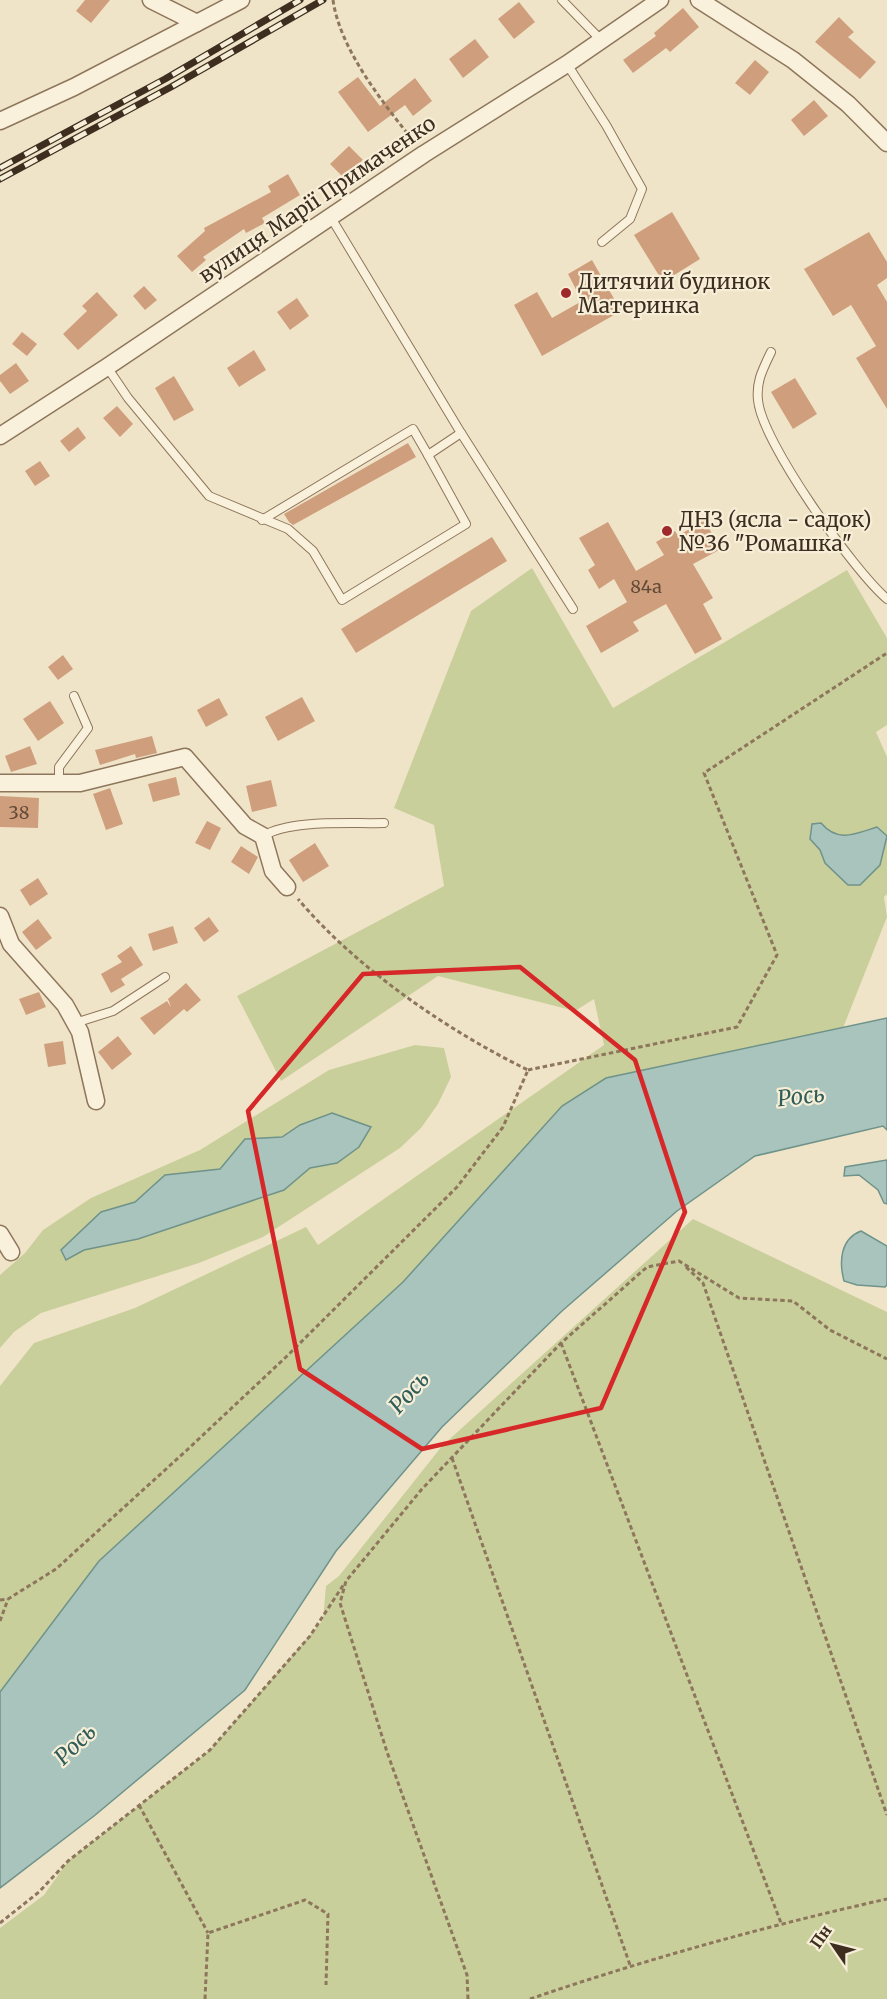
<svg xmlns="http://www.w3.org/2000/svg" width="887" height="1999" viewBox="0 0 887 1999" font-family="Merriweather,serif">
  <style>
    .green { fill: #c9cf9b }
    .water { fill: #a9c4bc; stroke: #6f938a; stroke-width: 1.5 }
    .building { fill: #cf9f7d }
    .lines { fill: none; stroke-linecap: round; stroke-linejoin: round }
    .lane-casing { stroke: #8d765c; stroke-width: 10 }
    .street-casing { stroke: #8d765c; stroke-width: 19 }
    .path { stroke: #8d765c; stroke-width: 3; stroke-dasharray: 4.5 3; stroke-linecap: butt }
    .lane { stroke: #faf1dc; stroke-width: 8 }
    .street { stroke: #faf1dc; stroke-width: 16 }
    .rail-casing { stroke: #3d2e20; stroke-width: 7 }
    .rail { stroke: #f7eed8; stroke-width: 4.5; stroke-dasharray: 14; stroke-linecap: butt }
    .marked { fill: none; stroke: #d62828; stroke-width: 4.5; stroke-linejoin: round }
    .poi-dot { fill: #9e2a2b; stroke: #f7eed8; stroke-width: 2 }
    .labels { text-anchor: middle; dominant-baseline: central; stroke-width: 4.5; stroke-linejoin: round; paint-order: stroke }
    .number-label { font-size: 18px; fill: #624a37 }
    .street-label { font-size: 21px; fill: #3d2e20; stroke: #f7eed8 }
    .poi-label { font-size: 21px; fill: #3d2e20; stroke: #f7eed8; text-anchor: start }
    .water-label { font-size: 22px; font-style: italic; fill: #2f5d5a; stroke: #f7eed8 }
  </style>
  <rect width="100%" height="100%" fill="#f0e4c8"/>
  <g class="green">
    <polygon points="532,568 613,708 847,570 887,638 887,725 876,732 887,757 887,894 884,897 887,917 843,1028 606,1078 562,1106 403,1282 100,1561 0,1692 0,1386 34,1343 135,1308 306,1227 318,1245 604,1045 594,999 575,1011 438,976 281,1081 237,996 444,886 434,825 394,808 471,611"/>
    <polygon points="415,1045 444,1048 451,1077 438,1104 421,1128 400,1148 263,1237 199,1263 41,1313 14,1332 0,1348 0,1275 25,1253 43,1230 91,1198 200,1150 329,1070"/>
    <polygon points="693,1219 887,1312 887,1999 0,1999 0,1928 44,1895 68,1861 210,1750 323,1620 326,1586 339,1576 442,1446"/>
  </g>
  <g class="water">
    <path d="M 821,823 C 838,843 855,834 877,827 L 887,836 L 880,865 L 860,885 L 848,885 L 825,863 L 820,850 L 810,839 L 812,824 Z"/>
    <polygon points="887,1018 887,1130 883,1126 755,1156 677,1211 562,1311 442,1427 336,1551 245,1690 94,1816 0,1888 0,1692 99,1561 403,1282 562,1106 606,1078"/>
    <polygon points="332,1113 371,1127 359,1147 337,1163 310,1168 284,1190 138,1239 84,1250 66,1260 61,1250 101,1212 135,1202 165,1175 220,1169 245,1139 282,1137 300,1125"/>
    <polygon points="887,1160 887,1204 884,1203 878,1190 859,1175 844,1176 845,1167"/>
    <path d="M 861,1231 L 887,1246 L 887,1285 L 885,1287 L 857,1285 L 844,1281 C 839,1262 840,1239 861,1231 Z"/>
  </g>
  <g class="building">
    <polygon points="85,0 110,0 91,23 76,11"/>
    <polygon points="519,2 535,22 514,39 498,19"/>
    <polygon points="683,8 699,27 670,52 666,48 633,73 623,60 656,36 654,33"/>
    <polygon points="839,17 854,32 848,37 876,62 860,79 815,42"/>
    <polygon points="475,39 489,57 463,78 449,59"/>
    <polygon points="755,60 769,72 750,95 735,83"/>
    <polygon points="358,77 380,106 415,78 432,101 413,116 405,105 368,132 338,92"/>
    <polygon points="814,100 828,116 804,136 791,120"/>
    <polygon points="349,146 363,160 344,178 330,164"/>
    <polygon points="288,174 300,195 262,218 265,223 246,233 244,229 203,257 206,260 192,272 177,256 205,231 204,228 271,192 268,186"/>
    <polygon points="672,212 700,259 663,282 634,235"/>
    <polygon points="869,232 887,262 887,278 877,285 887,302 887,409 856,358 876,346 851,305 833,316 804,269"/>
    <polygon points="592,260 621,311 542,356 514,305 537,292 552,318 582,301 568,274"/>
    <polygon points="144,286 157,300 145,310 133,296"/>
    <polygon points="97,292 118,315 78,350 63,334 87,311 82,306"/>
    <polygon points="297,298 309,316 290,330 277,312"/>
    <polygon points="22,332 37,344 27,356 12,344"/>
    <polygon points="254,350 266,370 239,387 227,368"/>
    <polygon points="16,363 29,381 10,394 0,381 0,375"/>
    <polygon points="174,376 194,410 174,421 155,388"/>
    <polygon points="795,378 817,414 793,429 771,392"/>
    <polygon points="117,406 133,424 120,437 103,418"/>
    <polygon points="78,427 86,438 69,452 60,441"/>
    <polygon points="408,443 416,457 293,525 289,522 284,514"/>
    <polygon points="40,461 50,476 35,486 25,471"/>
    <polygon points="704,520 721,549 693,564 713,598 703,604 722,639 695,654 666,604 633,622 639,631 601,653 586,626 627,602 614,579 599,589 588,570 595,565 579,538 608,522 636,571 664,555 656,542 675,531 678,536"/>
    <polygon points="492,537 507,561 356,653 341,629"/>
    <polygon points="63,655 73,669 58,680 48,667"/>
    <polygon points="302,697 315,721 278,741 265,717"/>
    <polygon points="219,698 228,715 206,727 197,710"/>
    <polygon points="50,701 64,723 38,741 23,719"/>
    <polygon points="152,736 157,753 136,758 135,754 100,765 95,750"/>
    <polygon points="30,746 37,764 11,772 5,756"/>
    <polygon points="176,777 180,795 153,802 148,784"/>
    <polygon points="271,780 277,806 252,812 246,786"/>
    <polygon points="110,788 123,824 106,830 93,794"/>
    <polygon points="0,796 39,798 38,828 0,827"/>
    <polygon points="207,821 221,828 210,850 195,843"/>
    <polygon points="315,843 329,866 303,882 289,860"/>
    <polygon points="241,846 258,857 249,874 231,862"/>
    <polygon points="38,878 48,894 30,906 20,890"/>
    <polygon points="209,917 219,931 204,942 194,928"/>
    <polygon points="38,919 52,938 36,950 22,932"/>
    <polygon points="173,926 178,943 153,951 148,934"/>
    <polygon points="131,946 143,965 121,979 125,985 111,993 101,974 122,962 117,956"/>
    <polygon points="186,983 201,1000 187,1012 184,1009 154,1035 140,1018 167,1001 171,1007 168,999"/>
    <polygon points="39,992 46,1007 26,1015 19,999"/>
    <polygon points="118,1036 132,1054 112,1070 98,1052"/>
    <polygon points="63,1041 66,1064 48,1067 44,1044"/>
  </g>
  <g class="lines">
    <defs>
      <g id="lane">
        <polyline points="562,0 601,40"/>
        <polyline points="567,64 606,125 642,189 630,219 602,242"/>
        <polyline points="330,216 461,433 573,609"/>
        <path d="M 771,352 C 763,369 756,381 758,400 C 761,441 854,571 887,599"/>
        <polyline points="107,367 128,398 209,496 288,529 313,551 342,600 466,524 428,455 461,433"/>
        <polyline points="262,520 413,429 428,455"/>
        <polyline points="59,783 59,767 88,728 74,696"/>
        <path d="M 263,836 C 291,819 350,824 384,823"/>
        <polyline points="75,1023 113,1011 165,977"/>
      </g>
      <g id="street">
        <polyline points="151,0 197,23"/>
        <polyline points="699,0 793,60 848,104 887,143"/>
        <polyline points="0,121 74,87 241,0"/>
        <polyline points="0,436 107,367 424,154 567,64 660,0"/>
        <polyline points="0,783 80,783 185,757 245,826 263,836 273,871 287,887"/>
        <polyline points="0,916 11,944 65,1005 80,1032 96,1101"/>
        <polyline points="0,1234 11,1252"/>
      </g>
    </defs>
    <use href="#lane" class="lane-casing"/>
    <use href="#street" class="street-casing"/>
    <g class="path">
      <path d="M 333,0 C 340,50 384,104 415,143"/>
      <polyline points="528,1070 737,1027 777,955 704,773 887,653"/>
      <polyline points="686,1267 703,1283 887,1815"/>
      <polyline points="561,1343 781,1923"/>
      <polyline points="452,1458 630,1965"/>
      <path d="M 0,1600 L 8,1599 L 56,1569 L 187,1450 L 286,1357 L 457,1187 L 503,1127 L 528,1070 C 448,1031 356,968 298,899"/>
      <polyline points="0,1621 8,1599"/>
      <polyline points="139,1805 208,1933"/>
      <polyline points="0,1923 39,1892 68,1861 210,1750 310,1636 344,1584"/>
      <polyline points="205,1999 208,1933 305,1900 328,1914 326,1985"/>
      <polyline points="468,1999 467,1975 387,1752 340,1603 346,1581 422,1489 561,1343 647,1267 679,1261 739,1298 793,1301 830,1330 887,1359"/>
      <path d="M 530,1999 C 647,1959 766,1926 887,1899"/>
    </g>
    <use href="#lane" class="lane"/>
    <use href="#street" class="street"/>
    <defs>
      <g id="rail">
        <polyline points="0,168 165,79 300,0"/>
        <polyline points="0,179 171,87 323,0"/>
      </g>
    </defs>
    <use href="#rail" class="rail-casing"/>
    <use href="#rail" class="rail"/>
  </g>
  <path class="marked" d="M 520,967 L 635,1060 L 685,1212 L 601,1408 L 422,1449 L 300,1369 L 248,1111 L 363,974 Z"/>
  <g class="poi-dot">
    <circle cx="566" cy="293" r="6"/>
    <circle cx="667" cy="531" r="6"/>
  </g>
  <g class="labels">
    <g class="number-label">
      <text x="646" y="586">84а</text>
      <text x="19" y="812">38</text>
    </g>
    <g class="street-label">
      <text transform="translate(317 199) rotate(-34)">вулиця Марії Примаченко</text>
    </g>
    <g class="poi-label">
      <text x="578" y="281">Дитячий будинок<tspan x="578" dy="24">Материнка</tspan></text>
      <text x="679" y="519">ДНЗ (ясла - садок)<tspan x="679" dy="24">№36 "Ромашка"</tspan></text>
    </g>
    <g class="water-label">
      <text transform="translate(801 1096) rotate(-6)">Рось</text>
      <text transform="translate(409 1392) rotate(-48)">Рось</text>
      <text transform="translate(75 1744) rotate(-44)">Рось</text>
    </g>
  </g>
  <g transform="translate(833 1945) rotate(305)" stroke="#f7eed8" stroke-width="4.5" paint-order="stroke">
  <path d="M0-4.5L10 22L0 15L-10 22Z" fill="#3d2e20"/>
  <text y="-9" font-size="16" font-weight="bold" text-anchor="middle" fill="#3d2e20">Пн</text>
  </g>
</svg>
